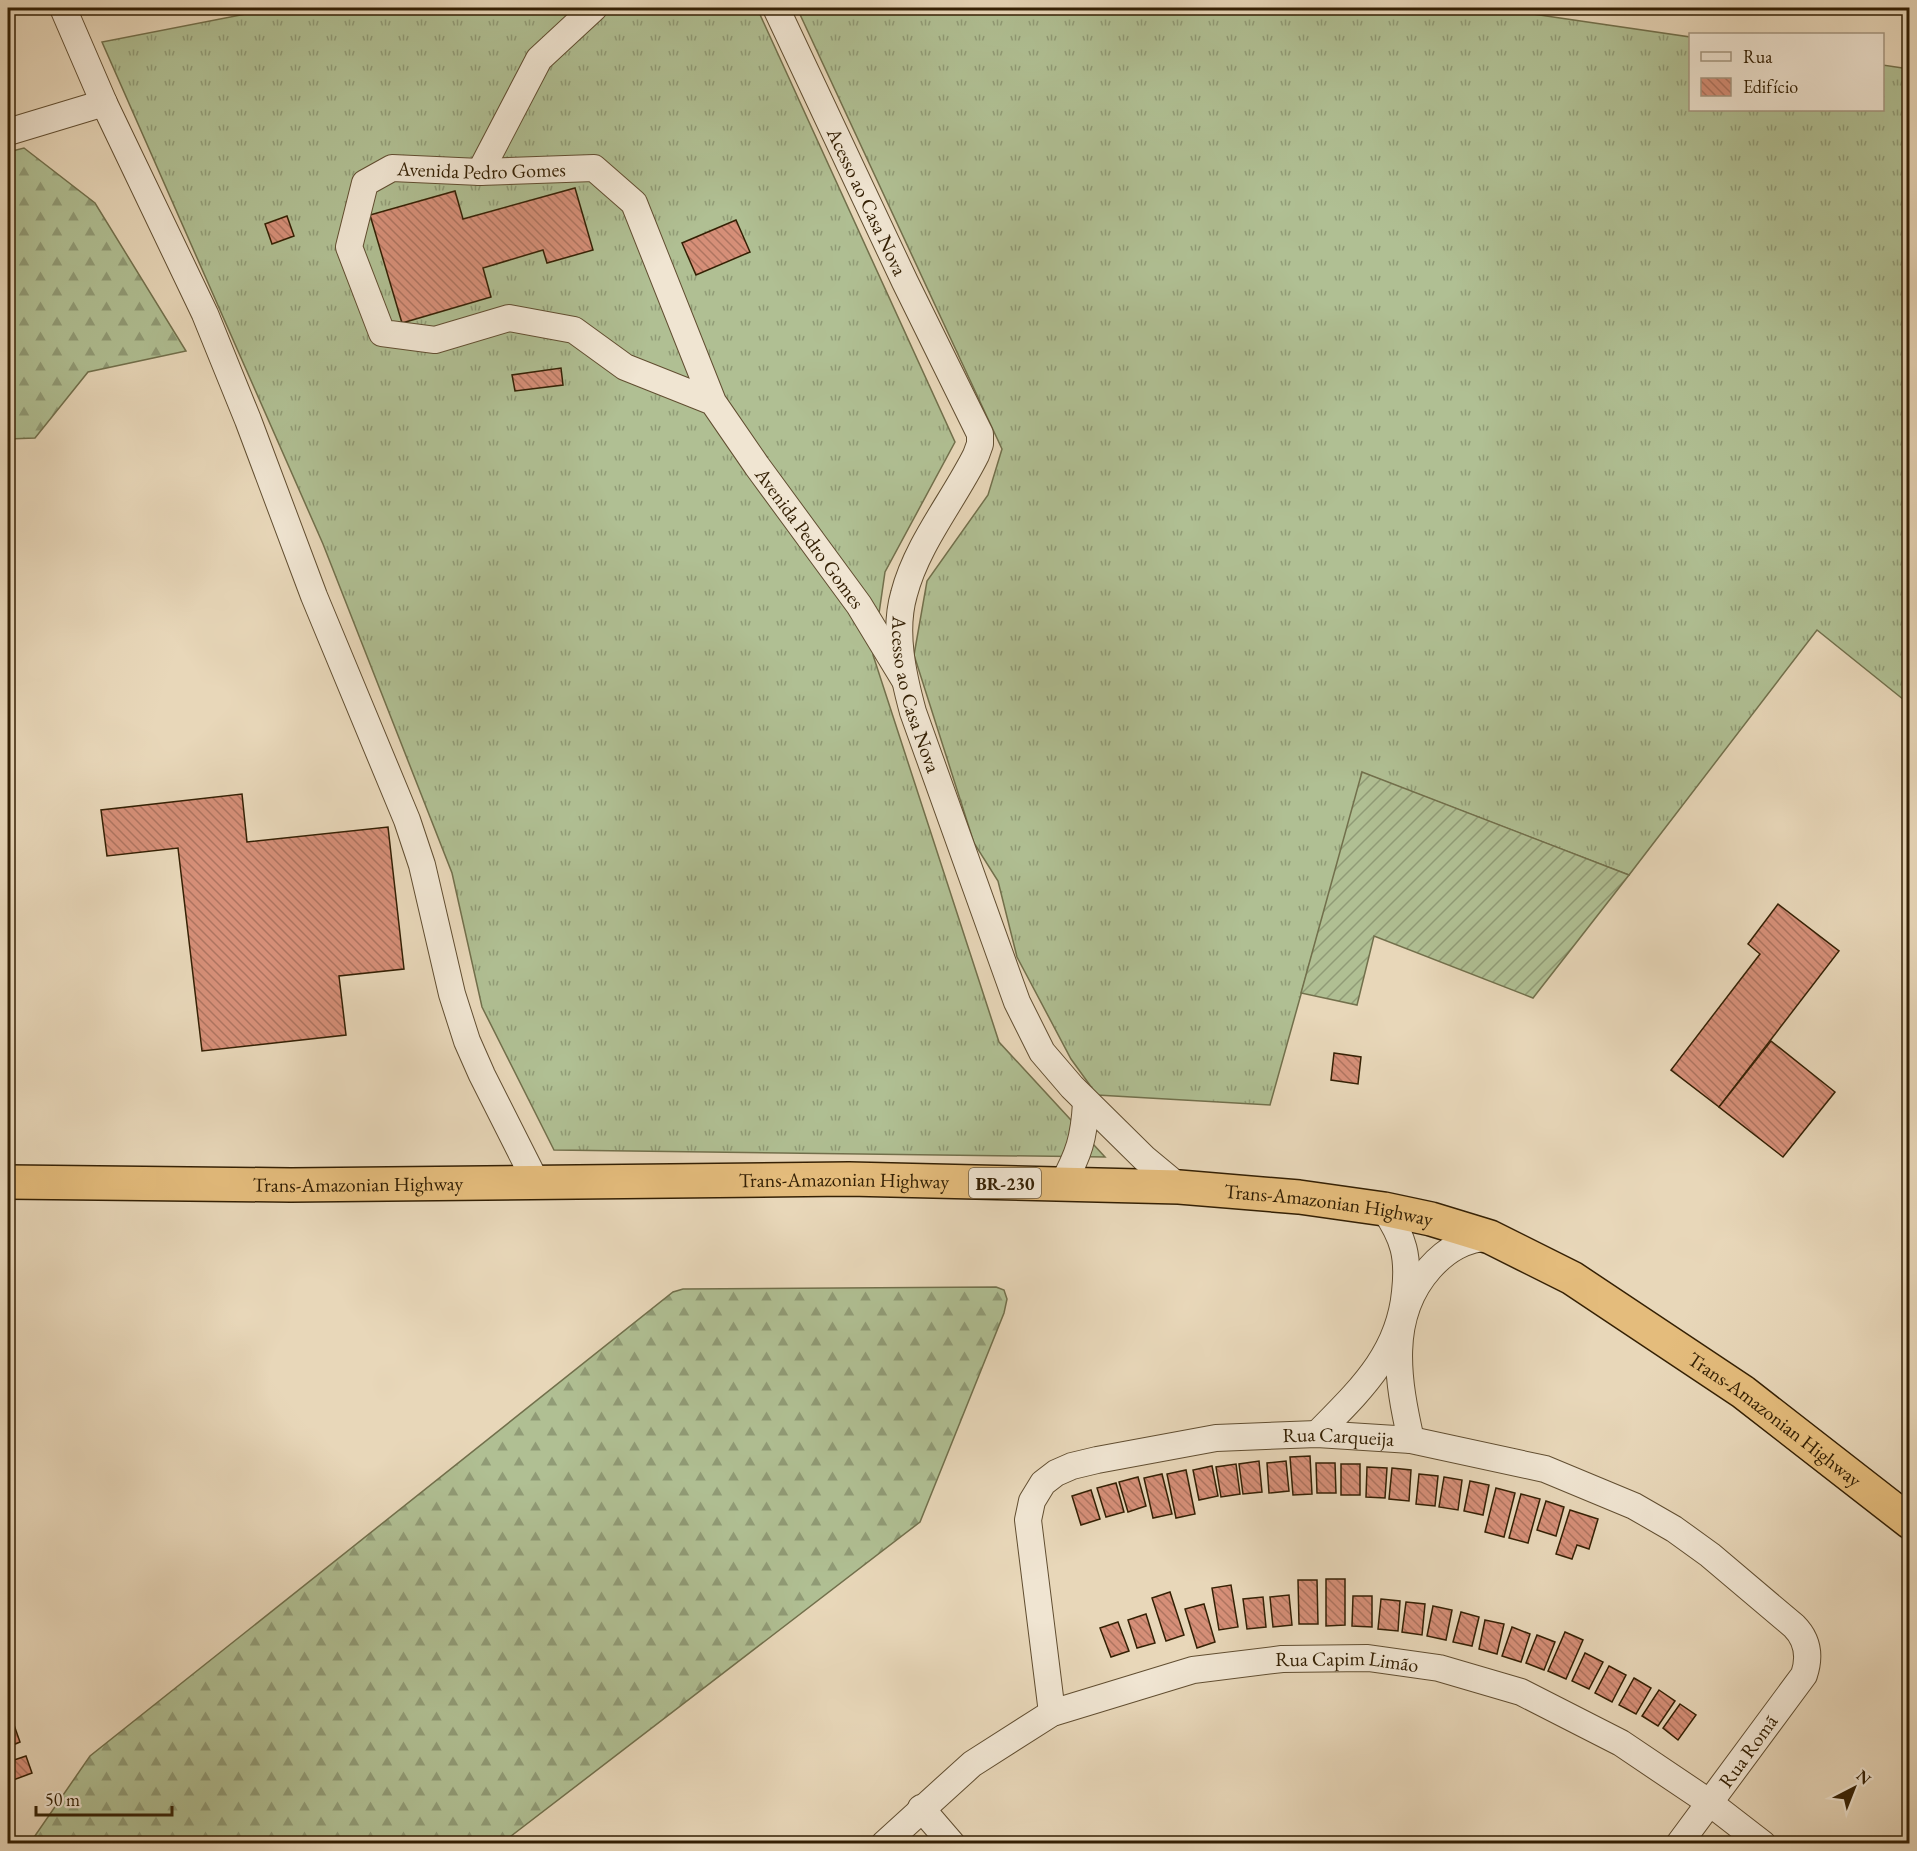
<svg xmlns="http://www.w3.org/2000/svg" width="1917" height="1851" viewBox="0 0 1917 1851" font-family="'EB Garamond',serif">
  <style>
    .grass { fill: url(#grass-tufts); stroke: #72704c; stroke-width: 1.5 }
    .forest { fill: url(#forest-firs); stroke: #72704c; stroke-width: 1.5 }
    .garden { fill: url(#garden-furrows); stroke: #72704c; stroke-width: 1.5 }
    .building { fill: url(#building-back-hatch); stroke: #342004; stroke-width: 1.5 }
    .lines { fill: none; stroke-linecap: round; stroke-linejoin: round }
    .minor-casing { stroke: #614e31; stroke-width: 28 }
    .highway-casing { stroke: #342004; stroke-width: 36 }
    .minor { stroke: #f0e5d2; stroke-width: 26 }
    .highway { stroke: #e4bc7c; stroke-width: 33 }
    .labels { text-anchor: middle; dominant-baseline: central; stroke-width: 4.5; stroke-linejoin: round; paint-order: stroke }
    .shield { fill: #f0e5d2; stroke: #6c5b42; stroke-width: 1.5 }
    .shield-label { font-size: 18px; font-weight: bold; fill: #342004 }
    .street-label { font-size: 20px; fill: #342004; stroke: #f0e5d2 }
  </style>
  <defs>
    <pattern id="grass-tufts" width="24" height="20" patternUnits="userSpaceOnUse" patternTransform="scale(1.5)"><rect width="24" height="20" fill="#b0bf93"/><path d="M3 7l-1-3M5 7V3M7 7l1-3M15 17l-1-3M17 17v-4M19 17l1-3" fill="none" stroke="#909b76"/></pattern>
    <pattern id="forest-firs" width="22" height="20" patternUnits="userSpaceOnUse" patternTransform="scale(1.5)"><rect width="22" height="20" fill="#b0bf93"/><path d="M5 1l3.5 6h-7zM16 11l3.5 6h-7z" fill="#909b76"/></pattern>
    <pattern id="garden-furrows" width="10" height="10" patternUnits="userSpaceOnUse" patternTransform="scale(1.5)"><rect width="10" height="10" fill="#b0bf93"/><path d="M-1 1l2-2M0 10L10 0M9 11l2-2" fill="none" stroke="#909b76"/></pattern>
    <pattern id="building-back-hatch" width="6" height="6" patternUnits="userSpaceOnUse" patternTransform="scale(1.5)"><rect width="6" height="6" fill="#d68f78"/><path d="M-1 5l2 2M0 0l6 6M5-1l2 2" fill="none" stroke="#ae7460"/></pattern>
  </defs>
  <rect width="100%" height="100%" fill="#e8d7b9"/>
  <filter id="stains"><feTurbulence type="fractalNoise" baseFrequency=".00333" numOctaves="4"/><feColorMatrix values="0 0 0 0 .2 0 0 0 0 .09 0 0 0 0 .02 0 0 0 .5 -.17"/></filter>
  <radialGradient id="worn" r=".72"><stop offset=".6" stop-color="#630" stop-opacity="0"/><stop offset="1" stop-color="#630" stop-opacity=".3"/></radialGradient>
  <g class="grass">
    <polygon points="277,8 757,8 955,442 885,572 873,655 999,1042 1105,1157 554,1150 482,1007 452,873 323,544 102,42"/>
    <polygon points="797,8 1491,8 1690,37 1690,110 1882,110 1883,65 1909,69 1909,704 1817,630 1629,875 1363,773 1270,1105 1097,1095 1071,1059 1017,957 998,881 974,843 914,655 927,581 988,495 1002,449"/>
  </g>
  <g class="forest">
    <polygon points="24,148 95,203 186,351 88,372 35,438 8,439 8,152"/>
    <polygon points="996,1287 1004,1290 1007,1299 1004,1313 920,1522 502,1843 30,1843 90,1756 673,1292 683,1289"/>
  </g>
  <polygon class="garden" points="1362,772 1629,875 1533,998 1374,936 1357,1005 1301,993"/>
  <g class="building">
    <polygon points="1808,8 1818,8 1818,9 1813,13"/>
    <polygon points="575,188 593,250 547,263 543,250 483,268 491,297 402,323 370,215 455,191 463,219"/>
    <polygon points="287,216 294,236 272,244 265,224"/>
    <polygon points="736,220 750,252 696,275 682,243"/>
    <polygon points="561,368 563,385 515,391 512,375"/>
    <polygon points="242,794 247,842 388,827 404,969 339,976 346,1035 202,1051 178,848 107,856 101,810"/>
    <polygon points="1778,904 1839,951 1719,1107 1671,1070 1760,954 1748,944"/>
    <polygon points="1771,1041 1835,1092 1783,1157 1719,1107"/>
    <polygon points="1334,1053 1361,1057 1358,1084 1331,1080"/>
    <polygon points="1310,1456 1312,1494 1293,1495 1290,1457"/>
    <polygon points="1259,1461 1262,1492 1243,1494 1239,1464"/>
    <polygon points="1286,1461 1289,1491 1269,1493 1267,1463"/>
    <polygon points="1316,1463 1335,1463 1336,1493 1317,1493"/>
    <polygon points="1236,1464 1240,1494 1221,1497 1216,1467"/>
    <rect x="1341" y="1464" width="19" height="31"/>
    <polygon points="1212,1466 1218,1496 1199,1500 1193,1470"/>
    <polygon points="1367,1467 1387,1468 1385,1498 1366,1497"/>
    <polygon points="1392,1468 1411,1470 1409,1501 1389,1499"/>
    <polygon points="1186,1470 1195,1514 1176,1518 1167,1474"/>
    <polygon points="1162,1474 1172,1514 1153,1518 1144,1478"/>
    <polygon points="1419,1474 1438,1476 1435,1506 1416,1504"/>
    <polygon points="1138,1477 1146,1506 1128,1512 1119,1482"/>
    <polygon points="1444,1477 1462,1480 1458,1510 1439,1507"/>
    <polygon points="1470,1481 1489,1485 1483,1515 1464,1511"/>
    <polygon points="1116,1483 1124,1512 1106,1517 1097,1488"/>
    <polygon points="1496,1488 1515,1493 1504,1537 1485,1532"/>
    <polygon points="1091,1490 1100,1519 1081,1525 1072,1496"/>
    <polygon points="1521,1494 1540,1499 1528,1543 1509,1538"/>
    <polygon points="1546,1501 1564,1507 1556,1536 1537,1530"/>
    <polygon points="1570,1510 1598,1519 1589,1549 1577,1545 1572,1559 1556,1554"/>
    <polygon points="1326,1579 1345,1579 1345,1625 1326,1626"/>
    <polygon points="1298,1580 1317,1580 1318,1624 1299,1624"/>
    <polygon points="1231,1585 1238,1627 1219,1630 1212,1588"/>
    <polygon points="1170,1592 1184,1635 1166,1641 1152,1598"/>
    <polygon points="1289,1595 1292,1625 1273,1627 1270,1597"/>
    <polygon points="1353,1596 1372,1596 1372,1627 1352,1626"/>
    <polygon points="1263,1597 1266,1627 1247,1629 1243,1599"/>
    <polygon points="1381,1599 1400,1601 1398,1631 1378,1629"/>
    <polygon points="1406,1602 1425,1604 1422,1635 1402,1632"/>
    <polygon points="1204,1604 1215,1642 1197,1648 1185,1609"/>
    <polygon points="1433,1606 1452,1610 1446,1640 1427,1636"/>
    <polygon points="1461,1612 1479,1617 1472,1646 1453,1642"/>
    <polygon points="1146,1614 1155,1643 1137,1648 1128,1620"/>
    <polygon points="1485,1620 1504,1624 1497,1654 1479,1649"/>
    <polygon points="1118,1622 1129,1651 1111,1657 1100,1628"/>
    <polygon points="1512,1627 1530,1634 1521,1662 1502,1656"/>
    <polygon points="1565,1632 1583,1640 1566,1679 1548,1671"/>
    <polygon points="1537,1635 1555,1642 1544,1670 1526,1663"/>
    <polygon points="1585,1653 1603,1662 1589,1689 1572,1681"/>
    <polygon points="1609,1666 1626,1675 1612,1702 1595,1693"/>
    <polygon points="1634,1678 1651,1688 1636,1714 1619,1705"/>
    <polygon points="1659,1690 1675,1701 1658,1726 1642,1716"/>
    <polygon points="1680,1704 1696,1715 1678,1740 1663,1728"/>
    <polygon points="14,1725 20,1742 8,1747 8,1727"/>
    <polygon points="26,1756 32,1773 8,1782 8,1762"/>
  </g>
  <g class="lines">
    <defs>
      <g id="minor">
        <polyline points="63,8 104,103 205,314 248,420 314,596 407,820 422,865 452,994 467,1041 482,1075 537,1184"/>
        <path id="s1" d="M 776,8 L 905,282 L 980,434 L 980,444 L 976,455 C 953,501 917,544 904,594 C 893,632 903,675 913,712 L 1017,1002 L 1042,1052 L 1072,1087 L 1144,1158 L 1179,1187"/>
        <polyline points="8,132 104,103"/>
        <polyline points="480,172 539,59 594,8"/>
        <path id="s2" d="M 713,402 L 625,367 L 574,330 L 509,318 L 435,340 L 382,333 L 349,247 L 365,183 L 392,168 L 480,172 L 594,168 L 634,203 L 713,402 L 757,466 L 859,605 L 904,679"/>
        <path d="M 1062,1185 C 1079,1154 1084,1138 1086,1103"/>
        <path d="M 1317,1434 C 1359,1391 1399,1355 1405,1292 C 1409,1257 1404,1238 1384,1209"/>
        <path d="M 1411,1440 C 1398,1382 1386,1317 1430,1268 C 1447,1249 1465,1239 1490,1237"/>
        <path id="s3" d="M 1052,1713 L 1028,1520 L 1032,1501 L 1043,1483 L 1056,1473 L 1072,1466 L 1097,1460 L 1216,1438 L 1317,1434 L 1411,1440 L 1545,1469 L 1634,1506 L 1674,1529 L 1710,1555 L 1794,1626 C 1808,1640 1810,1657 1804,1675 L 1679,1844"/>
        <polyline points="921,1808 952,1844"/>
        <path id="s4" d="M 884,1844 L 972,1764 L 1052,1713 L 1193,1670 L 1282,1659 L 1368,1658 L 1439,1668 L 1521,1692 L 1621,1743 L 1710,1803 L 1763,1844"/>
      </g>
      <g id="highway">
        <path id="s5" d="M 8,1182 L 291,1185 L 849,1179 L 1179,1187 L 1299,1197 L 1384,1209 L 1431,1219 L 1490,1237 L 1572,1278 L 1743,1392 L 1910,1522"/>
      </g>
    </defs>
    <use href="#minor" class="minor-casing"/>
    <use href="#highway" class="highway-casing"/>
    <use href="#minor" class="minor"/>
    <use href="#highway" class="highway"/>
  </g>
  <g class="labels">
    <rect class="shield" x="969" y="1168" width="72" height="30" rx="4.5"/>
    <g class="shield-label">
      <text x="1005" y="1183">BR-230</text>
    </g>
    <g class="street-label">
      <text stroke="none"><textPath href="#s2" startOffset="633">Avenida Pedro Gomes</textPath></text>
      <text stroke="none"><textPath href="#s1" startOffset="214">Acesso ao Casa Nova</textPath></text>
      <text stroke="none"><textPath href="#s2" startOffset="1180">Avenida Pedro Gomes</textPath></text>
      <text stroke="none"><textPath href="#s1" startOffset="754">Acesso ao Casa Nova</textPath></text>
      <text stroke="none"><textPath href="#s5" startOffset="836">Trans-Amazonian Highway</textPath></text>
      <text stroke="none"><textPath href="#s5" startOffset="350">Trans-Amazonian Highway</textPath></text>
      <text stroke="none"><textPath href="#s5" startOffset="1322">Trans-Amazonian Highway</textPath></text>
      <text stroke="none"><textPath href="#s5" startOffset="1826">Trans-Amazonian Highway</textPath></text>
      <text stroke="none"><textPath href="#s3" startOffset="538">Rua Carqueija</textPath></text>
      <text stroke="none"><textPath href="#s4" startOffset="516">Rua Capim Limão</textPath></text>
      <text transform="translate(1748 1751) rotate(-54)">Rua Romã</text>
    </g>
  </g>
  <rect width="1917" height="1851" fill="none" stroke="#e8d7b9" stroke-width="30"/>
  <rect x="9" y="9" width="1899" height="1833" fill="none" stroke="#342004" stroke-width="3"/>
  <rect x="15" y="15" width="1887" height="1821" fill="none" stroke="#342004" stroke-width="1.5"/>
  <rect x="1689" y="33" width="195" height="78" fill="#f0e5d2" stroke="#a59680" stroke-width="1.5"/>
  <rect x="1701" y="52" width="30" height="9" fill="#f0e5d2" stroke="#a59680" stroke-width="1.5"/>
  <text x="1743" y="63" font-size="18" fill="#342004">Rua</text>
  <rect x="1701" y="78" width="30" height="18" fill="url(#building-back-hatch)" stroke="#a59680" stroke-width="1.5"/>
  <text x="1743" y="93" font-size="18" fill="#342004">Edifício</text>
  <g transform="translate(1854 1788) rotate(42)" stroke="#f0e5d2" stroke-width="4.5" paint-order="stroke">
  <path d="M0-4.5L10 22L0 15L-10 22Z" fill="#342004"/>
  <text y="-9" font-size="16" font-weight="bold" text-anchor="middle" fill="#342004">N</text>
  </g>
  <path d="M36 1806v9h136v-9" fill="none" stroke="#342004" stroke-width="3"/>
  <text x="45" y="1806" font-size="18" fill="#342004" stroke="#f0e5d2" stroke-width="4.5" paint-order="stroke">50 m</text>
  <rect width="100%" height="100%" filter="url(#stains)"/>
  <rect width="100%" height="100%" fill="url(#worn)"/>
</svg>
